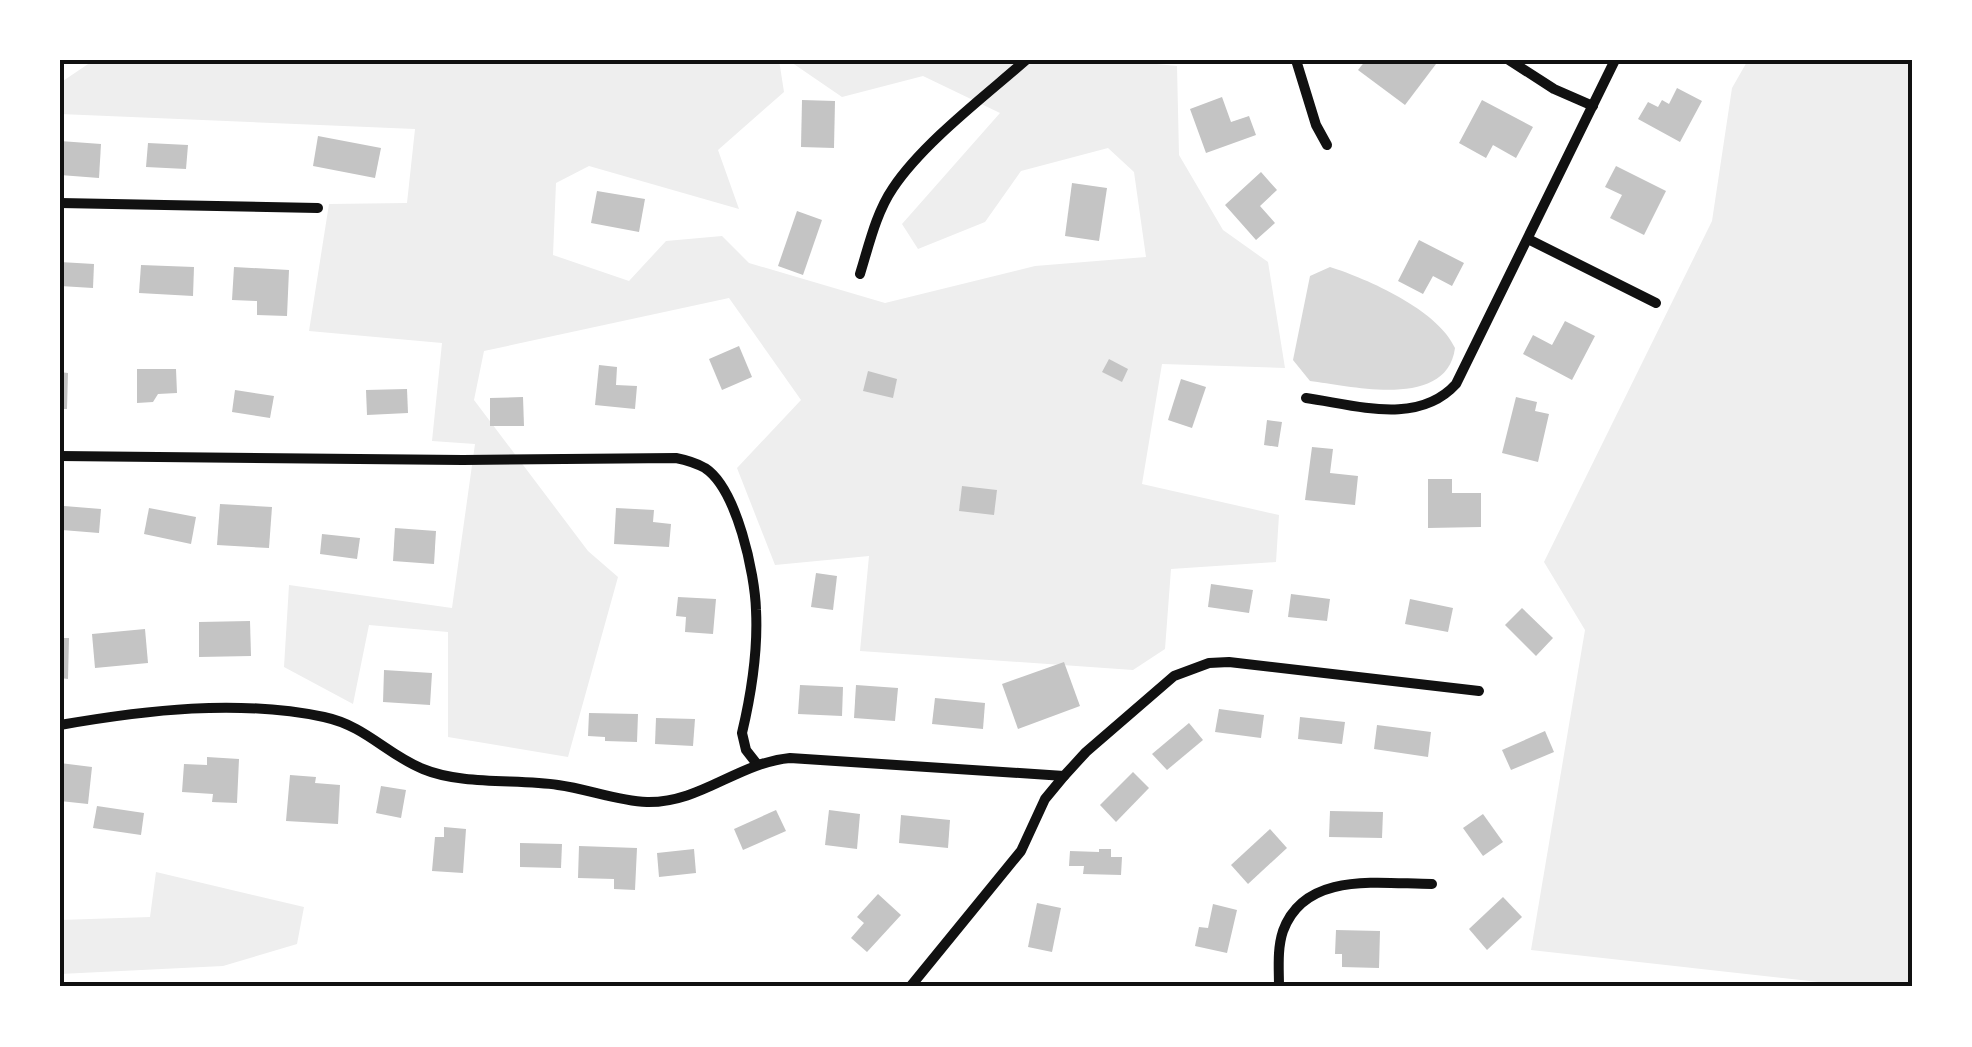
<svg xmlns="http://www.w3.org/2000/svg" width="1972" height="1047" viewBox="0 0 1972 1047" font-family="'Fira Sans',sans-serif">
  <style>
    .green { fill: #eee }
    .water { fill: #d9d9d9 }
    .building { fill: #c4c4c4 }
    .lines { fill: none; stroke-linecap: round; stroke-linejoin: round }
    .minor { stroke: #111; stroke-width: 10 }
    .neatline { fill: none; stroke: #111; stroke-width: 4 }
  </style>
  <rect width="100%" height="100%" fill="#fff"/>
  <g class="green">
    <polygon points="94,60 779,60 784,92 718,150 739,209 589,166 556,183 553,255 629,281 666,241 722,236 749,263 885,303 1035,266 1146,257 1134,172 1108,148 1021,171 985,222 918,249 902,224 1000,113 923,76 842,97 788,60 1116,60 1177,66 1179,155 1223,230 1268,262 1285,368 1162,364 1142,484 1279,515 1276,562 1171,569 1165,649 1133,670 860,651 869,556 775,565 737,468 801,400 729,298 484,351 474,400 588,551 618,577 568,757 448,737 448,632 369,625 353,704 284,667 289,585 452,608 475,444 432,441 442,343 309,331 329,204 407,203 415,129 60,114 60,83"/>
    <polygon points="1748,60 1912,60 1912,987 1864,987 1531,950 1585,630 1544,562 1712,221 1732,88"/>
    <polygon points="156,872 304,907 297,944 223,966 60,974 60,920 150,917"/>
  </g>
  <path class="water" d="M 1330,267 C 1368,279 1438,310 1455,348 C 1447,410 1351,386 1310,381 L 1293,360 L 1310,276 Z"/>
  <g class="building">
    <polygon points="1366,60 1431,60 1436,64 1405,105 1358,70"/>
    <polygon points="1677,88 1702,101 1680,142 1638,119 1648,102 1658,107 1662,100 1669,104"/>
    <polygon points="1222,97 1231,122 1249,116 1256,135 1206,153 1190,109"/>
    <polygon points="802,100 835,101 834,148 801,147"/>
    <polygon points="1482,100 1533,127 1516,158 1493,145 1486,158 1459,143"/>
    <polygon points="318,136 381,148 375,178 313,166"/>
    <polygon points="60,141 101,144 99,178 60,175"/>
    <polygon points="148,143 188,145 186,169 146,167"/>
    <polygon points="1616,166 1666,191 1644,235 1610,218 1622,195 1605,187"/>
    <polygon points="1261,172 1277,190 1260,206 1275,223 1256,240 1225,205"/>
    <polygon points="1072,183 1107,188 1099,241 1065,236"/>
    <polygon points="597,191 645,199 639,232 591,223"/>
    <polygon points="797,211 822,220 803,275 778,266"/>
    <polygon points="1419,240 1464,263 1452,286 1433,276 1423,294 1398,281"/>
    <polygon points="60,262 94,264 93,288 60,286"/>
    <polygon points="141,265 194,267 193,296 139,293"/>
    <polygon points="234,267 289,270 287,316 257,315 257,301 232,300"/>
    <polygon points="1565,321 1595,336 1572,380 1523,354 1533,335 1552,345"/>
    <polygon points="739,346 752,377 722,390 709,359"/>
    <polygon points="1109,359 1128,369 1122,382 1102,372"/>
    <polygon points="599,365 617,367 616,385 637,386 635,409 595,405"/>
    <polygon points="137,369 176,369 177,393 158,394 153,402 137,403"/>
    <polygon points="868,371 897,379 893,398 863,391"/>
    <polygon points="60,372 68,373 67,409 60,409"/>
    <polygon points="1181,379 1206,387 1192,428 1168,420"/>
    <polygon points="407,389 408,413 367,415 366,390"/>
    <polygon points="235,390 274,396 270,418 232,412"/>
    <polygon points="523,397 524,426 490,426 490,398"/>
    <polygon points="1516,397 1537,402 1535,411 1549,414 1538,462 1502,453"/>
    <polygon points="1267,420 1282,422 1278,447 1264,445"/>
    <polygon points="1312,447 1333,449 1330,473 1358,476 1355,505 1305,500"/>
    <polygon points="1428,479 1452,479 1452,493 1481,493 1481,527 1428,528"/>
    <polygon points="962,486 997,490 994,515 959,511"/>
    <polygon points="220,504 272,507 269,548 217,545"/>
    <polygon points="64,506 101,509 99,533 62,530"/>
    <polygon points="149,508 196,517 191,544 144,534"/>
    <polygon points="616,508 654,510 653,522 671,524 669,547 614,544"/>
    <polygon points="395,528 436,531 434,564 393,561"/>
    <polygon points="322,534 360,538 357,559 320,554"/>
    <polygon points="816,573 837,576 833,610 811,607"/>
    <polygon points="1211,584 1253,590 1249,613 1208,607"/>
    <polygon points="1291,594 1330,599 1327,621 1288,617"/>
    <polygon points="678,597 716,599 713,634 685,632 686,617 676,616"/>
    <polygon points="1410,599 1453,608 1448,632 1405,624"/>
    <polygon points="1522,608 1553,638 1536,656 1505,625"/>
    <polygon points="250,621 251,656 199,657 199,622"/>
    <polygon points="145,629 148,663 95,668 92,634"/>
    <polygon points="60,638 69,638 68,679 60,678"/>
    <polygon points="1064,662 1080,706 1018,729 1002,684"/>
    <polygon points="384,670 432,673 430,705 383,702"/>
    <polygon points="800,685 843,687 842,716 798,714"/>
    <polygon points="856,685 898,688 895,721 854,718"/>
    <polygon points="935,698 985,703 983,729 932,724"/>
    <polygon points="1219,709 1264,715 1261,738 1215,732"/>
    <polygon points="589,713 638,714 637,742 605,741 605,737 588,736"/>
    <polygon points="1300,717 1345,722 1342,744 1298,739"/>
    <polygon points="656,718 695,719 693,746 655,744"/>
    <polygon points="1189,723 1203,740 1167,770 1152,754"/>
    <polygon points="1377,725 1431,732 1428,757 1374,749"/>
    <polygon points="1545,731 1554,752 1511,770 1502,750"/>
    <polygon points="207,757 239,759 237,803 212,802 213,794 182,792 184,764 207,765"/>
    <polygon points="60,763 92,767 88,804 60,801"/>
    <polygon points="1133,772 1149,788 1116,822 1100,805"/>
    <polygon points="290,775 316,777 315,783 340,785 338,824 286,821"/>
    <polygon points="381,786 406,790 401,818 376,813"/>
    <polygon points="97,806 144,813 141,835 93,828"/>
    <polygon points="776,810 786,831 743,850 734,829"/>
    <polygon points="829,810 860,814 857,849 825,845"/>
    <polygon points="1330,811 1383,812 1382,838 1329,837"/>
    <polygon points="1483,814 1503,842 1483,856 1463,828"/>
    <polygon points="901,815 950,820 948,848 899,843"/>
    <polygon points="444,827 466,829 463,873 432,871 435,837 444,837"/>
    <polygon points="1270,829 1287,848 1248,884 1231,865"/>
    <polygon points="520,843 562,844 561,868 520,867"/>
    <polygon points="579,846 637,848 635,890 614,889 614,879 578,878"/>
    <polygon points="694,849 696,873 659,877 657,853"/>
    <polygon points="1099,849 1111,849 1111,857 1122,857 1121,875 1083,874 1084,866 1069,866 1070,851 1099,852"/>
    <polygon points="878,894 901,915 867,952 851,938 864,923 857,917"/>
    <polygon points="1503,897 1522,917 1487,950 1469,929"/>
    <polygon points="1037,903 1061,908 1052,952 1028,947"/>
    <polygon points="1213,904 1237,910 1227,953 1195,946 1199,927 1208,928"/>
    <polygon points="1336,930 1380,931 1379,968 1342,967 1342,954 1335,954"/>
  </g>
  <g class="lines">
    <g class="minor">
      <polyline points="1296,60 1316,125 1327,145"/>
      <polyline points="1509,60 1554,89 1593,106"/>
      <polyline points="60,203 318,208"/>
      <polyline points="1528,239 1656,303"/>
      <path d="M 860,274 C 869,245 876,213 893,188 C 923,143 985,96 1026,60"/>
      <path d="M 1306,398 C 1356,405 1418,426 1456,384 L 1615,60"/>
      <path d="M 60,456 L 463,460 L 676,458 C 686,460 696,463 705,468 C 737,489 755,574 756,610 C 758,649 751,695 742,733 L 746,750 L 757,764"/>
      <path d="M 60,725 C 146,710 237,699 324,717 C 366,726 386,754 423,769 C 461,785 517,779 558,785 C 588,789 617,801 647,802 C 701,803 737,763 790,758 L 1064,776"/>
      <polyline points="910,987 1021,851 1045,799 1064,776 1086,752 1174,676 1209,663 1229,662 1479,691"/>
      <path d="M 1279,987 C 1279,969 1277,949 1283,931 C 1305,870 1381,884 1432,884"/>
    </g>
  </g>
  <rect width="1972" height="1047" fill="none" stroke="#ffffff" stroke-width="125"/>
  <rect x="62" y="62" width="1848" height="922" class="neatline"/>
</svg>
